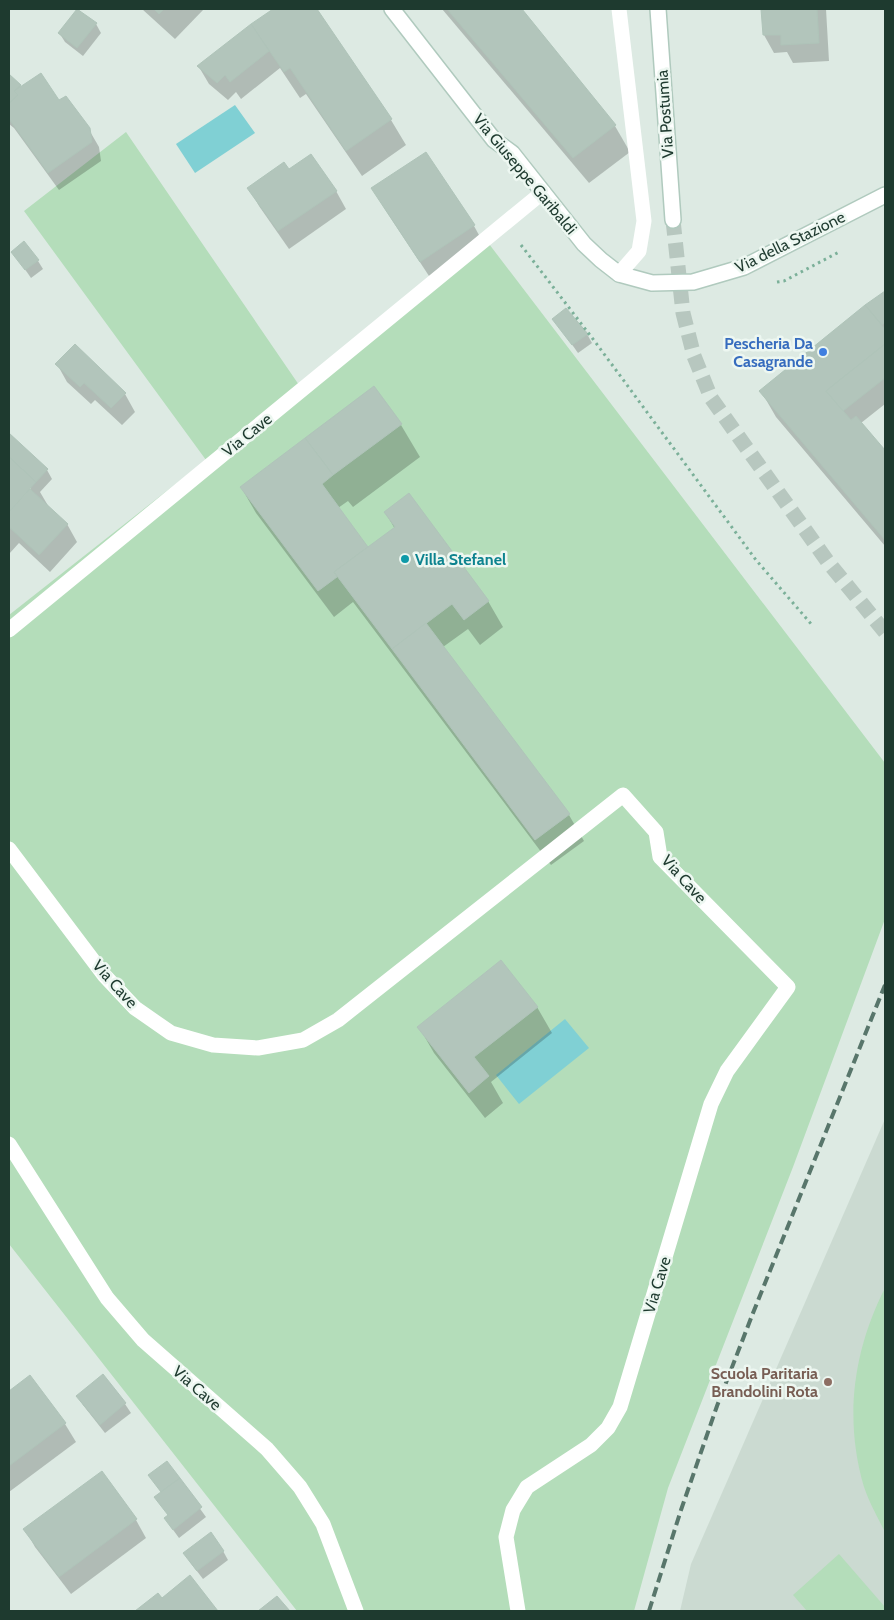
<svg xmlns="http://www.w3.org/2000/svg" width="894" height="1620" viewBox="0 0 894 1620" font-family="Cabin,sans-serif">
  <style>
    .built { fill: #cbdad1 }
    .green { fill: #b4ddba }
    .water { fill: #80d0d4 }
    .shadow { fill: #0003 }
    .building { fill: #b2c5bb; stroke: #afc4b9 }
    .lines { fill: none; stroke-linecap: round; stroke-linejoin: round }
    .secondary-tunnel { stroke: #b7c7bf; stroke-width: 15; stroke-dasharray: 15 8; stroke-linecap: butt }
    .secondary-casing { stroke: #b0cabe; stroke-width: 18 }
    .path { stroke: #7bb099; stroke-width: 3; stroke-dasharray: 2.5 4; stroke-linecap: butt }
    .lane { stroke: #fff; stroke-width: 15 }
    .secondary { stroke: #fff; stroke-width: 15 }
    .rail { stroke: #58766b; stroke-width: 4; stroke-dasharray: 10 5; stroke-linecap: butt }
    .shop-dot { fill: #3f7fe0; stroke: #edf7f1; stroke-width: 2 }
    .culture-dot { fill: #0f9aa8; stroke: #edf7f1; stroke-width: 2 }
    .education-dot { fill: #8d6e63; stroke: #edf7f1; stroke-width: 2 }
    .labels { text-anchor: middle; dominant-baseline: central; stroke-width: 5; stroke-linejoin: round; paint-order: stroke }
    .street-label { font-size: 16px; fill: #1e3a2f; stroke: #edf7f1 }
    .shop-label { font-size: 16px; font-weight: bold; fill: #366cbe; stroke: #edf7f1; text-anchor: end }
    .culture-label { font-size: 16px; font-weight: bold; fill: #0d838f; stroke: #edf7f1; text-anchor: start }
    .education-label { font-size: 16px; font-weight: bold; fill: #785e54; stroke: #edf7f1; text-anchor: end }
  </style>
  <rect width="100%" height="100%" fill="#ddeae3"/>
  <polygon class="built" points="885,1119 885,1611 680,1611 691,1564"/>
  <g class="green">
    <polygon points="126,132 299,385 486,240 885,763 885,919 793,1167 668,1488 634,1611 297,1611 9,1244 9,615 206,460 24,211"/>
    <path d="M 885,1288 L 885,1532 C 878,1518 869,1502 864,1487 C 844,1419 853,1351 885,1288 Z"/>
    <polygon points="839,1554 885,1607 885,1611 807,1611 793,1595"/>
  </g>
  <g class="water">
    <polygon points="235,105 255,133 195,173 176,144"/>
    <polygon points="565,1019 589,1048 519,1104 496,1075"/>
  </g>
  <g class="shadow">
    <polygon points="142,9 204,9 175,39"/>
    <polygon points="275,9 316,9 391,120 406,145 362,176 306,94 300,98 280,68 241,99 236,92 228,100 209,84 199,67 251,25"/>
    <polygon points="442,9 520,9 615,126 630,152 589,183"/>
    <polygon points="762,9 826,9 829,61 793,63 787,52 774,53 764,35"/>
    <polygon points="96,24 101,33 83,56 65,42 60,34"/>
    <polygon points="9,76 21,87 59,101 88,128 99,147 101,161 59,190 14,128 9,124"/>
    <polygon points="289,171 336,191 346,209 289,249 259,206 249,188"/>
    <polygon points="383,206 474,226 484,244 431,279"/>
    <polygon points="13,252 38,261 43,269 31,278"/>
    <polygon points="885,293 885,404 861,423 885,452 885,546 776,417 761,391 866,306"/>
    <polygon points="554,319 587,334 592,343 578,353"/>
    <polygon points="57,364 125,394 135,412 122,425 95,400 91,404 67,382"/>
    <polygon points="374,388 401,425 420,457 353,507 348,501 338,508 368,548 395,529 385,512 488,601 503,627 480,645 468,629 443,647 569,815 584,841 551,865 353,602 334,617 256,513 241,487"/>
    <polygon points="9,435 47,470 52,479 40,492 50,509 67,524 77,542 50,572 19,543 9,554 9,513 31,489 30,487 9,510"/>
    <polygon points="537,1007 552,1033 491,1082 503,1103 485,1118 434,1053 419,1027"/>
    <polygon points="103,1376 125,1404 131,1413 105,1433 83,1405 78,1396"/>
    <polygon points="30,1377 65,1424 76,1442 9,1492 9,1393"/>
    <polygon points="167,1463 206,1517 179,1538 171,1527 162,1493 150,1476"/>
    <polygon points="101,1473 136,1520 146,1538 71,1594 35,1547 25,1529"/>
    <polygon points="223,1551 228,1560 203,1579 190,1562"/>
    <polygon points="190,1577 217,1611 137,1611 158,1595 162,1600"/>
  </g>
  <g class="building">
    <polygon points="77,9 97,23 77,48 58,33"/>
    <polygon points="154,9 164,9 159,14"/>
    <polygon points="273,9 317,9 392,119 346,151 290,68 284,72 251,24"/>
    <polygon points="447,9 522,9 616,125 573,158"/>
    <polygon points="761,9 817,9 819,43 781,45 781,35 763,35"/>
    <polygon points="251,24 269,51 230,82 225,75 217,83 197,66"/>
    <polygon points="41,73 59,100 66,96 90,128 92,142 48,173 9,119 9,103 18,95 14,91"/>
    <polygon points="9,74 21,85 14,91 18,95 9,103"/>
    <polygon points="426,152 475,225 420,262 371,188"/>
    <polygon points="311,154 337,191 278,231 247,188 284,162 289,169"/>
    <polygon points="24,241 39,260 25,270 11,252"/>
    <polygon points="885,291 885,322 882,325 865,305"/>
    <polygon points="865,305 885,329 885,344 826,391 851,420 856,416 885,450 885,540 759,391"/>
    <polygon points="566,308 588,334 572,345 552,319"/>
    <polygon points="75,344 126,393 111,408 84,383 80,387 55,364"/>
    <polygon points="885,344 885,378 843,411 826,391"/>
    <polygon points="374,386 402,424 333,475 305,438"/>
    <polygon points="9,433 48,469 36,482 9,457"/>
    <polygon points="305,438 333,475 322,484 368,547 334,572 337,577 318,591 240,487"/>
    <polygon points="9,457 36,482 9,512"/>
    <polygon points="30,489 68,524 39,555 9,527 9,512"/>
    <polygon points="409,493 489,601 464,620 452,604 392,649 334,572 395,527 384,512"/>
    <polygon points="426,623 570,814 535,840 392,649"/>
    <polygon points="501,960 538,1007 474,1057 489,1076 469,1093 417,1027"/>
    <polygon points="103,1374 126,1403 100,1425 76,1396"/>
    <polygon points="30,1375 66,1423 9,1466 9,1391"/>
    <polygon points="167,1461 180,1478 161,1492 148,1475"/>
    <polygon points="102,1471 137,1519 59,1577 23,1529"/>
    <polygon points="180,1478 202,1507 173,1530 164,1518 168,1515 154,1497"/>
    <polygon points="211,1532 224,1551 197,1571 183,1553"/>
    <polygon points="190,1575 218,1611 135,1611 158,1593 162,1598"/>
    <polygon points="277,1596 290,1611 258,1611"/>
  </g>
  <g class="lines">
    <polyline class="secondary-tunnel" points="673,220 683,313 694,356 711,398 828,562 885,632"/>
    <defs>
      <g id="secondary">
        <polyline points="392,9 494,140 512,153 584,244 601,260 619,274 652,283 693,282 744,267 885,195"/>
        <polyline points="658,9 673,220"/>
      </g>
    </defs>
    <use href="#secondary" class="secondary-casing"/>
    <g class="path">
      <polyline points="521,245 596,343 756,560 812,625"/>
      <polyline points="777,282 784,281 841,251"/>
    </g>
    <g class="lane">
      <polyline points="619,274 639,251 644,221 619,9"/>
      <polyline points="9,630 543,192"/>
      <polyline points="9,849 104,975 135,1008 171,1033 213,1045 258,1048 303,1040 338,1020 623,795 656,832 660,857 788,987 727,1071 711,1104 620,1407 608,1428 591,1445 527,1487 513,1510 506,1537 518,1611"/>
      <polyline points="9,1144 107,1298 143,1340 267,1449 300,1487 323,1524 356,1611"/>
    </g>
    <use href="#secondary" class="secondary"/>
    <polyline class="rail" points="649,1611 681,1510 717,1406 753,1313 885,985"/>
  </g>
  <circle class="shop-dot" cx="823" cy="352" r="5"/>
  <circle class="culture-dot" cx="405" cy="559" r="5"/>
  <circle class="education-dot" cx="828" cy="1382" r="5"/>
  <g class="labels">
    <g class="street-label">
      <text transform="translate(665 114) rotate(-94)">Via Postumia</text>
      <text transform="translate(525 174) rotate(50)">Via Giuseppe Garibaldi</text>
      <text transform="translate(790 242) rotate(-26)">Via della Stazione</text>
      <text transform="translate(247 435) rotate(-39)">Via Cave</text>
      <text transform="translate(684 879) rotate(48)">Via Cave</text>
      <text transform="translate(115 984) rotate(48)">Via Cave</text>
      <text transform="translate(657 1285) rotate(-73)">Via Cave</text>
      <text transform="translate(197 1388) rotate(41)">Via Cave</text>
    </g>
    <g class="shop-label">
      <text x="813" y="343">Pescheria Da<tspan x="813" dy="18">Casagrande</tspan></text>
    </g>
    <g class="culture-label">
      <text x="415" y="559">Villa Stefanel</text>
    </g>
    <g class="education-label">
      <text x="818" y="1373">Scuola Paritaria<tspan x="818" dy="18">Brandolini Rota</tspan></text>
    </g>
  </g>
  <rect width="894" height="1620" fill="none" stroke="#1e3a2f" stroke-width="20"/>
</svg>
